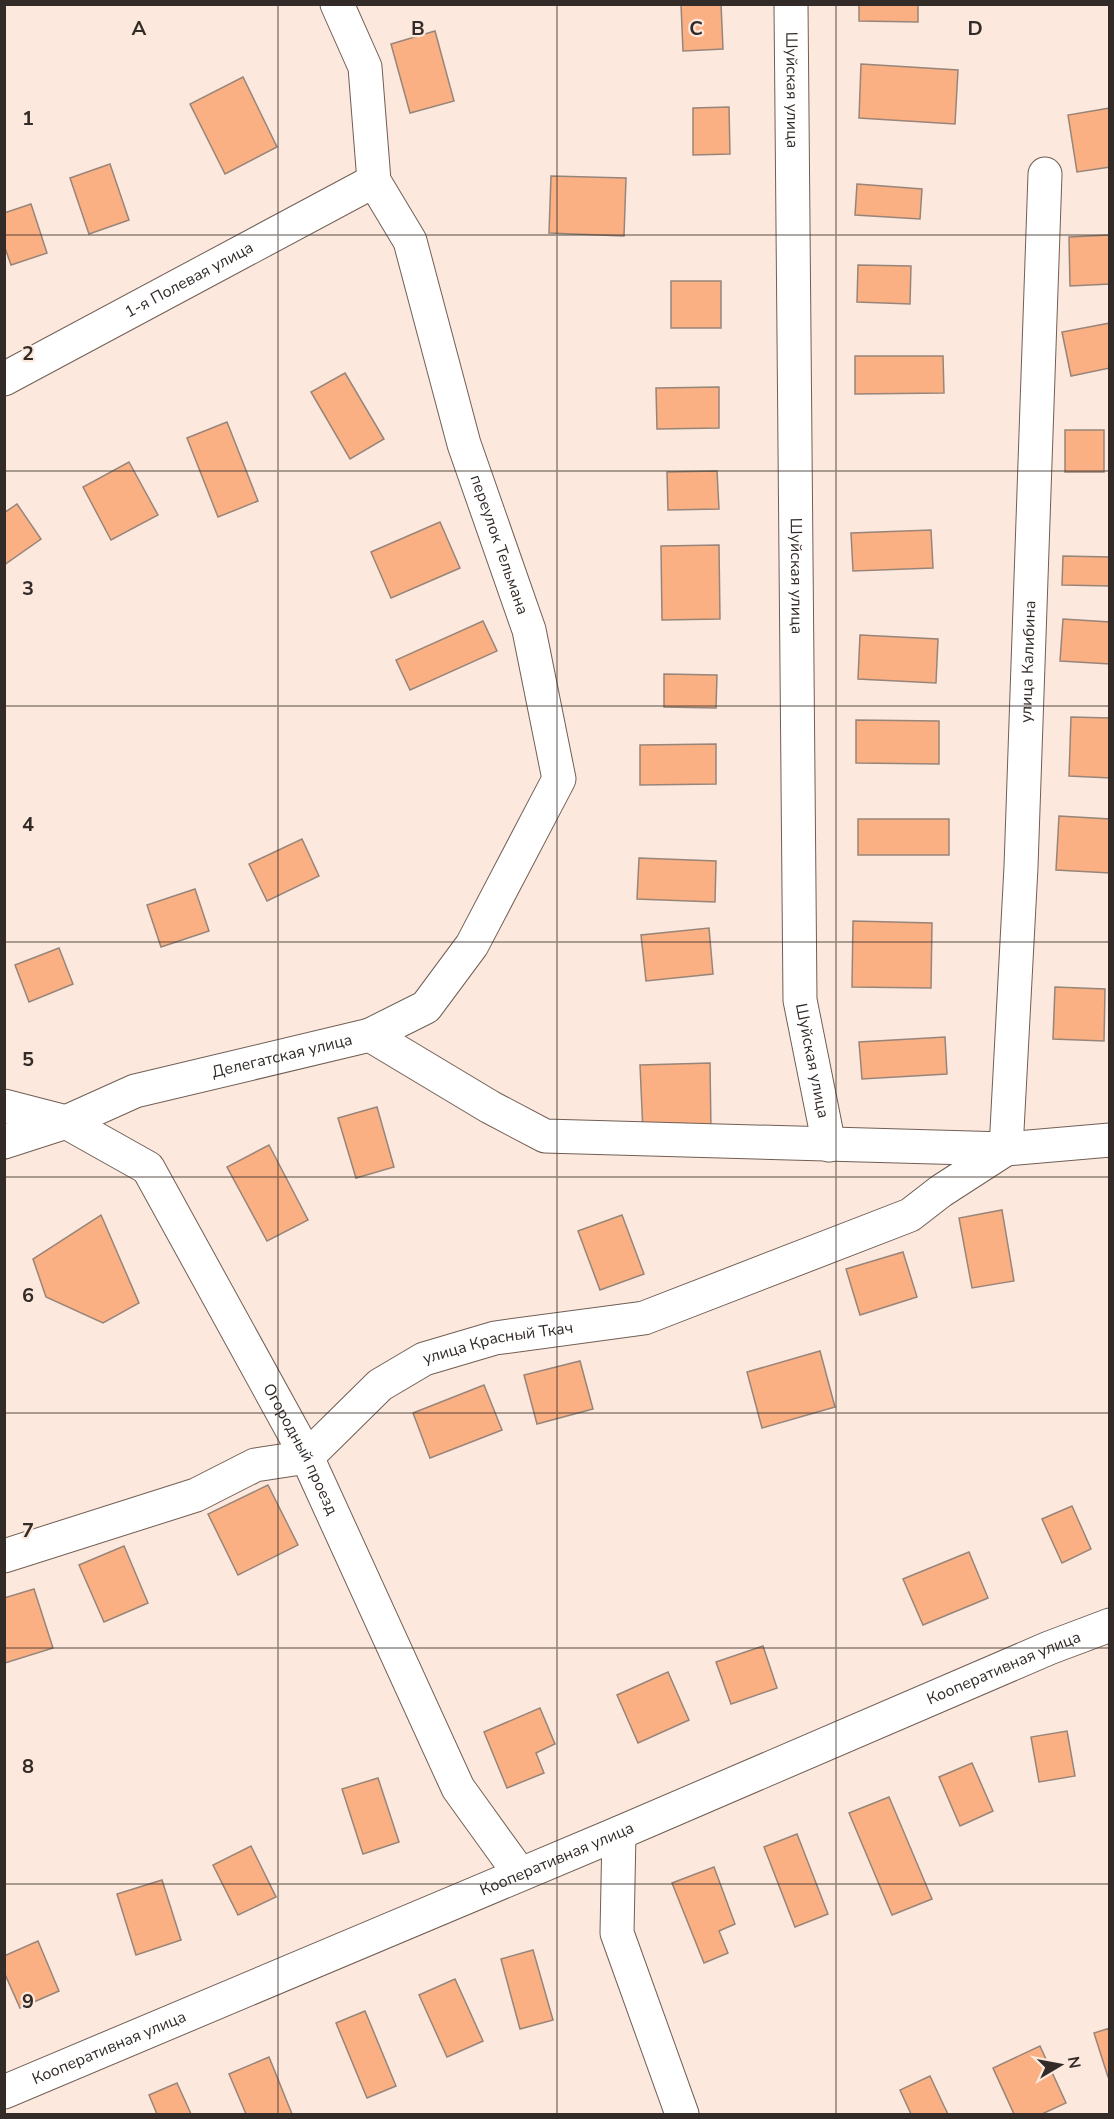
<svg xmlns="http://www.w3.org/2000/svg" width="1114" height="2119" viewBox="0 0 1114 2119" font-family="'Nunito Sans',sans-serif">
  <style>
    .building { fill: #fab083; stroke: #98857a; stroke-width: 1.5 }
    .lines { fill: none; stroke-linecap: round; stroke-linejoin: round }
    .minor-casing { stroke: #715f55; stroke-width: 35 }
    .minor { stroke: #fff; stroke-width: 33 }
    .grid { fill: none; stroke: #332b27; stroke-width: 1.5; stroke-opacity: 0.55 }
    .labels { text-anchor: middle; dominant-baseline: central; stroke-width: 4.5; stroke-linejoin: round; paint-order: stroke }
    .street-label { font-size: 16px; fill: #332b27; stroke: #fce8dc }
    .grid-label { font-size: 20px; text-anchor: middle; font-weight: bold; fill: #332b27; stroke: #fce8dc; stroke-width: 4.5; stroke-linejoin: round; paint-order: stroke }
  </style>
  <rect width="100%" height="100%" fill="#fce8dc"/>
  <g class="building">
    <polygon points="721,4 723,49 683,51 681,5"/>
    <polygon points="859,4 918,4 918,22 859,21"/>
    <polygon points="435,31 454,101 410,113 391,44"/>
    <polygon points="861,64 958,70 955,124 859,118"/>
    <polygon points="243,77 277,147 225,174 190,104"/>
    <polygon points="729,107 730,154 693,155 693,108"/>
    <polygon points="1110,108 1110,167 1077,172 1068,115"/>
    <polygon points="110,164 129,220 89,234 70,178"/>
    <polygon points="551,176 626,178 624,236 549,233"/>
    <polygon points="857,184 922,189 920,219 855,215"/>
    <polygon points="31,204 47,253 11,265 4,245 4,213"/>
    <polygon points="1110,235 1110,284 1070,286 1069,237"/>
    <polygon points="858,265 911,266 910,304 857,302"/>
    <rect x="671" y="281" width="50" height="47"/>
    <polygon points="1110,323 1110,368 1071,376 1062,332"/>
    <polygon points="855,356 943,356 944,393 855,394"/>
    <polygon points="345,373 384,439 350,459 311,392"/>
    <polygon points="719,387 719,428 657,429 656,388"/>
    <polygon points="227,422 258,501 218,517 187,438"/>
    <rect x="1065" y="430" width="39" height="42"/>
    <polygon points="129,462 158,515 111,540 83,487"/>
    <polygon points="717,471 719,509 668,510 667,472"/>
    <polygon points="17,504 41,539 4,565 4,513"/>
    <polygon points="440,522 460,568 391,598 371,552"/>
    <polygon points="931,530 933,568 853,571 851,533"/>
    <polygon points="719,545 720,619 662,620 661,546"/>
    <polygon points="1063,556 1110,557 1110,586 1062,585"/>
    <polygon points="1063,619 1110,622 1110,664 1060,661"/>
    <polygon points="483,621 497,651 410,690 396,660"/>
    <polygon points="860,635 938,639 936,683 858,679"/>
    <polygon points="664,674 717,675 716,708 664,707"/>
    <polygon points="1071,717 1110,718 1110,778 1069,776"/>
    <polygon points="856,720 939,721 939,764 856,763"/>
    <polygon points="716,744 716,784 640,785 640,745"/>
    <polygon points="1059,816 1110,819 1110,873 1056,870"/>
    <rect x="858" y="819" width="91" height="36"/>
    <polygon points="302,839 319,876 267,901 249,864"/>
    <polygon points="639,858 716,861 715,902 637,899"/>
    <polygon points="195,889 209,931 161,947 147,905"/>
    <polygon points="853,921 932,923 931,988 852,987"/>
    <polygon points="709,928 713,974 646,981 641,935"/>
    <polygon points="59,948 73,984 29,1002 15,965"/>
    <polygon points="1055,987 1105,989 1104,1041 1053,1039"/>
    <polygon points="945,1037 947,1074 862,1079 859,1042"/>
    <polygon points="710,1063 711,1131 643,1133 640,1065"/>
    <polygon points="377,1107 394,1167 356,1178 338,1118"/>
    <polygon points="269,1145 308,1220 267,1241 227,1167"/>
    <polygon points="1002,1210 1014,1281 972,1288 959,1218"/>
    <polygon points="101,1215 139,1303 103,1323 46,1297 33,1259"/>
    <polygon points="622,1215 644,1274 600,1290 578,1231"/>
    <polygon points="903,1252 917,1297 860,1315 846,1269"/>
    <polygon points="820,1351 835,1407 762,1428 747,1372"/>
    <polygon points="580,1361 593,1409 537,1424 524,1375"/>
    <polygon points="484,1385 502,1430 430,1458 413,1413"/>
    <polygon points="268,1485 298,1545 238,1575 208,1514"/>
    <polygon points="1072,1506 1091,1549 1062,1563 1042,1519"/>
    <polygon points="124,1546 148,1603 104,1622 79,1565"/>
    <polygon points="969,1552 988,1598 923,1625 903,1579"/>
    <polygon points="34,1589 53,1648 5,1663 4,1598"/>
    <polygon points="763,1646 777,1688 731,1704 716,1662"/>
    <polygon points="668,1672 689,1720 638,1743 617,1695"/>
    <polygon points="540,1708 555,1744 536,1753 544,1773 507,1788 484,1732"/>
    <polygon points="1067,1731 1075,1776 1039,1782 1031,1737"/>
    <polygon points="972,1763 993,1811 960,1826 939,1777"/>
    <polygon points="378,1778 399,1842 363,1854 342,1789"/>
    <polygon points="889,1797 932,1899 892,1915 849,1813"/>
    <polygon points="797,1834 828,1914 795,1927 764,1847"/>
    <polygon points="251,1846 276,1897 238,1915 213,1865"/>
    <polygon points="714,1867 735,1924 719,1931 728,1953 704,1963 672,1883"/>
    <polygon points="162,1880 181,1940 136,1955 117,1894"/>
    <polygon points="38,1941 59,1991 20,2008 4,1972 4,1956"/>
    <polygon points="533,1950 553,2020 520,2029 501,1959"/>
    <polygon points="455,1979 483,2041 447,2057 419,1995"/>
    <polygon points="365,2011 396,2086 367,2098 336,2023"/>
    <polygon points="1110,2028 1110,2077 1108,2077 1094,2033"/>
    <polygon points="1040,2046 1066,2103 1042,2114 1014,2114 993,2068"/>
    <polygon points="269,2057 292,2114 246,2114 229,2074"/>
    <polygon points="930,2076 944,2106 948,2114 911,2114 900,2090"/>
    <polygon points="177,2083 191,2114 157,2114 149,2095"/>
  </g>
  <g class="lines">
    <defs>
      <g id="minor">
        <path id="s1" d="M 337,4 L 365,67 L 374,181 L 410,241 L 464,444 L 529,630 L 559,779 L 472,945 L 426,1007 L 370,1035"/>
        <path id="s2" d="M 791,4 L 800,1000 L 829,1145"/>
        <path id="s3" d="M 4,379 L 374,181"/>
        <path id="s4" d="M 4,1106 L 66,1122 L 148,1168 L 307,1457 L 458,1788 L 520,1874"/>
        <path id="s5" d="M 4,1142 L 66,1122 L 135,1091 L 370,1035 L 490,1107 L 545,1136 L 1006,1149 L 1110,1140"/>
        <path id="s6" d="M 4,1556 L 196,1495 L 255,1465 L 307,1457 L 380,1385 L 424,1359 L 495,1338 L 644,1318 L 910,1215 L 941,1191 L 1006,1149 L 1021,867 L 1045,174"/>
        <polyline points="619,1833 617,1933 682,2114"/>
        <path id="s7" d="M 4,2092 L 619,1833 L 1049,1648 L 1110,1625"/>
      </g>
    </defs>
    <use href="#minor" class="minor-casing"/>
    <use href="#minor" class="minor"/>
  </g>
  <path class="grid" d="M 278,4 L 278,2114M 557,4 L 557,2114M 836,4 L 836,2114M 4,235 L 1110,235M 4,471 L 1110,471M 4,706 L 1110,706M 4,942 L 1110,942M 4,1177 L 1110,1177M 4,1413 L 1110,1413M 4,1648 L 1110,1648M 4,1884 L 1110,1884"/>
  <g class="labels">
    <g class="street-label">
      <text stroke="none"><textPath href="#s2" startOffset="86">Шуйская улица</textPath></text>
      <text stroke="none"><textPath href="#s3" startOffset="210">1-я Полевая улица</textPath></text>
      <text stroke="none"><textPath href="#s1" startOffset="570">переулок Тельмана</textPath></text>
      <text stroke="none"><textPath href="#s2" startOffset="572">Шуйская улица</textPath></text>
      <text stroke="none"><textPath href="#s6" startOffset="1588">улица Калибина</textPath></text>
      <text stroke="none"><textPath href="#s5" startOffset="292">Делегатская улица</textPath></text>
      <text stroke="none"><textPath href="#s2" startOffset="1058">Шуйская улица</textPath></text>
      <text stroke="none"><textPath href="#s6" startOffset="550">улица Красный Ткач</textPath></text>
      <text stroke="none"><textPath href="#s4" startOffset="478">Огородный проезд</textPath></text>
      <text stroke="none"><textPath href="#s7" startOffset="1086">Кооперативная улица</textPath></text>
      <text stroke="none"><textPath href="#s7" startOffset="600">Кооперативная улица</textPath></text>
      <text stroke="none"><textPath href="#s7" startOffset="114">Кооперативная улица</textPath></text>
    </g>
  </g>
  <g class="grid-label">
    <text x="139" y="35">A</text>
    <text x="418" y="35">B</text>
    <text x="696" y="35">C</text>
    <text x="975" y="35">D</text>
    <text x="28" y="125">1</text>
    <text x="28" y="360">2</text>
    <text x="28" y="595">3</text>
    <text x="28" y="831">4</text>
    <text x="28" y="1066">5</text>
    <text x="28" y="1302">6</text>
    <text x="28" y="1537">7</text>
    <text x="28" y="1773">8</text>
    <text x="28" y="2008">9</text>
  </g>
  <rect width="1114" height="2119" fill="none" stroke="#332b27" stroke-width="12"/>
  <g transform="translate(1060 2065) rotate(80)" stroke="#fce8dc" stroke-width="4.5" paint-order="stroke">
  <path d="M0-4.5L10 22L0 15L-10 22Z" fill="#332b27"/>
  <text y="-9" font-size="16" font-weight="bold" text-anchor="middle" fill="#332b27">N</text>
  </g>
</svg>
